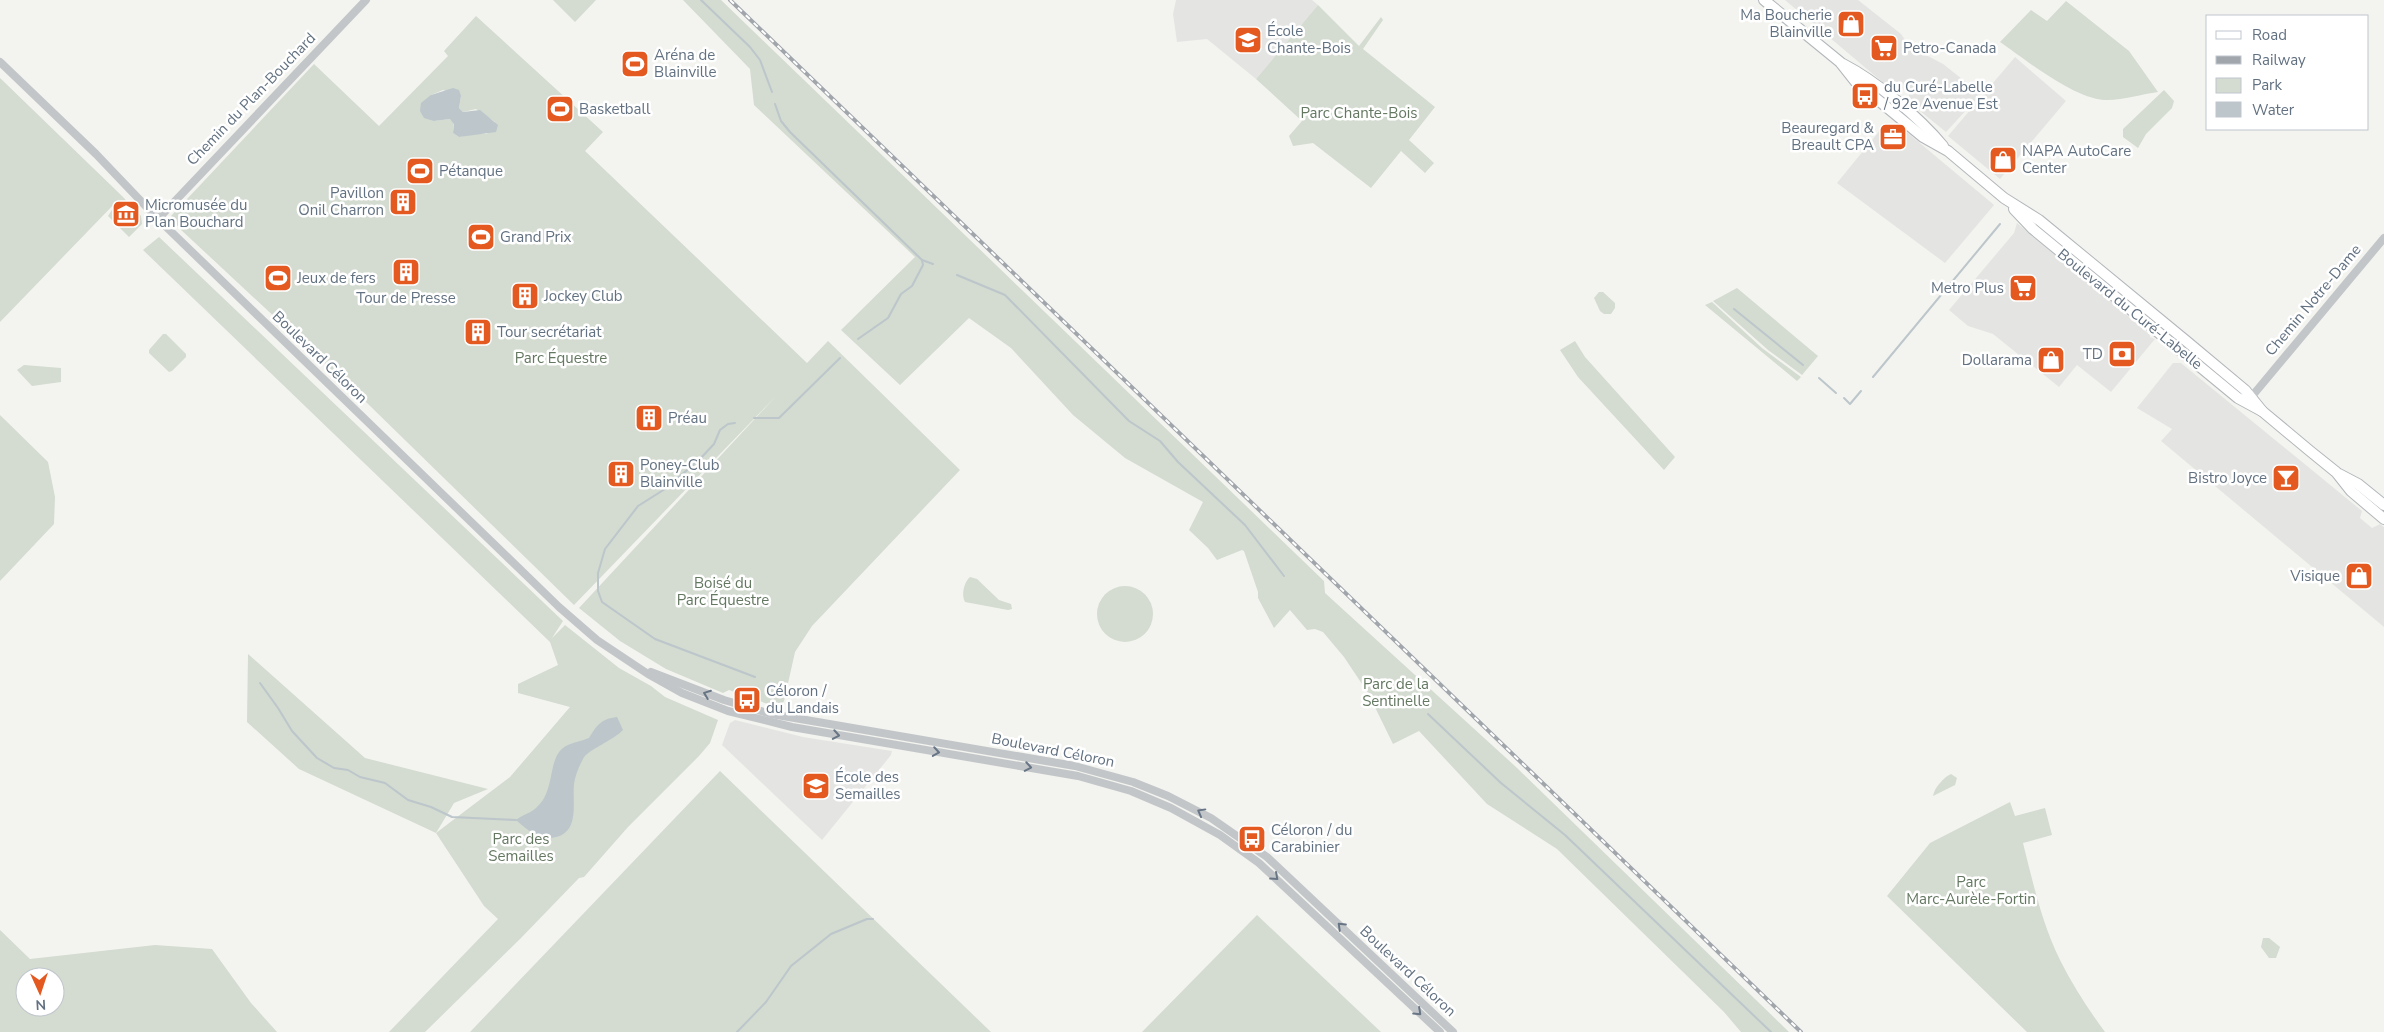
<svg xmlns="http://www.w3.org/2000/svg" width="2384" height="1032" viewBox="0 0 2384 1032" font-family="'Nunito Sans',sans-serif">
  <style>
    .built { fill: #e4e5e3 }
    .green { fill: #d4dbd0; fill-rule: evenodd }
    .water { fill: #bcc6cb }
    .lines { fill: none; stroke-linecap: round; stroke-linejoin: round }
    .stream { stroke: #bcc6cb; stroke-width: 2 }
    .primary-casing { stroke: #b3b7bb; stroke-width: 12 }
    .tertiary { stroke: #c3c6c9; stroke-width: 8 }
    .primary { stroke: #fff; stroke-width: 10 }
    .rail-casing { stroke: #a1a6ac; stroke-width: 4 }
    .rail { stroke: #fff; stroke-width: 2; stroke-dasharray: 5.5; stroke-linecap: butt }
    .oneway { stroke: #677585 }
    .labels { text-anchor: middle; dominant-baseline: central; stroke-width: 5; stroke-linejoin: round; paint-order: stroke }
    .poi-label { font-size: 15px; fill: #627181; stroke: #fff; text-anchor: start }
    .street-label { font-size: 15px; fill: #627181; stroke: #fff }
    .park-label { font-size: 15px; fill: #647861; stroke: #fff }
  </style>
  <rect width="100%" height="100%" fill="#f3f4ef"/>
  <g class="built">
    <polygon points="1176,0 1312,0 1318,5 1256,79 1207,39 1177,42 1173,14"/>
    <polygon points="1785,0 1858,0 1901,34 1909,46 1943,64 1981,94 1946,132 1909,102 1909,94 1898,85 1886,85"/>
    <polygon points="2015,57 2066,101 2000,179 1948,136"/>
    <polygon points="1886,123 1897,124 1994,205 1945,263 1837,183"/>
    <polygon points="2017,223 2097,289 2150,335 2150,337 2155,339 2111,392 2077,365 2059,387 1993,334 1968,326 1949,310 2014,233"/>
    <polygon points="2173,363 2181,363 2362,511 2360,518 2372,528 2380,524 2384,527 2384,627 2161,441 2172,429 2137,408"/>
    <polygon points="735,720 803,737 892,751 891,755 822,840 722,745 730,723"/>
  </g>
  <g class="green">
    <polygon points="553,0 596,0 575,22"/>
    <polygon points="683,0 721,0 1324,581 1325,593 1516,767 1789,1032 1741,1032 1724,1012 1557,849 1487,804 1419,731 1393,744 1368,693 1344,657 1323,632 1315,629 1307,630 1290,610 1274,628 1258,598 1258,592 1244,551 1242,550 1217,560 1208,548 1189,530 1203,502 1125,458 1073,415 1011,348 969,318 900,385 841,330 915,257 754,105 750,69"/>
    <path d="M 2066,1 L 2129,51 L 2158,92 C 2141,94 2121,101 2104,100 C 2073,98 2026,60 2000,42 L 2031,10 L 2047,21 Z"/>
    <polygon points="1318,5 1359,46 1381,17 1383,20 1363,49 1435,107 1409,140 1434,163 1425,173 1401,151 1371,188 1313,143 1293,146 1289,136 1302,121 1256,79"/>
    <path d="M 476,16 L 603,132 L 585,151 L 807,363 L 828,341 L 960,470 L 812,626 L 795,652 L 784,701 L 779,708 L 729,690 L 723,693 L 666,669 L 620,641 L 579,608 L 777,395 L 574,605 L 366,402 L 179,228 L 171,216 L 314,64 L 379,126 L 448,56 L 444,51 ZM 443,90 L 461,96 L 459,108 L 463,112 L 476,109 L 495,122 L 487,134 L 477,133 L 459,137 L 453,133 L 454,121 L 450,119 L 434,121 L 431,95 Z"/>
    <polygon points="0,78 122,196 141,216 142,224 129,237 108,216 119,199 0,322"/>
    <polygon points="2164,90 2174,101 2172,108 2146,134 2138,148 2123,137 2123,129"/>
    <polygon points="159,237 563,621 552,638 565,625 619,668 651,686 665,697 718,720 710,743 699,756 628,827 584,877 579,878 521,938 425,1032 389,1032 498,919 484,906 436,833 510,777 570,707 518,693 518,684 558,665 550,642 143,250"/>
    <polygon points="1737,288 1818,356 1802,375 1768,350 1713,301"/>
    <polygon points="1599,292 1603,292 1615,303 1615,308 1611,314 1604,314 1600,311 1594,298"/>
    <polygon points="1712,302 1762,348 1801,377 1797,381 1705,305"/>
    <polygon points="163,334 166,334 186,354 186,357 172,371 169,372 149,353 149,350"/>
    <polygon points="1575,341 1585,357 1675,457 1664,470 1578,377 1560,350"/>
    <polygon points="24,365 61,368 61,382 32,386 17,370"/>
    <polygon points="0,415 48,462 55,497 54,524 0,581"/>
    <path d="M 970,577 L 977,579 L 999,600 L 1011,604 L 1012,609 L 1008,610 L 965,602 C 961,595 964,582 970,577 Z"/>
    <circle cx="1125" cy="614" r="28"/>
    <polygon points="248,654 365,758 488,789 454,803 436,833 299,769 247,722"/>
    <polygon points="720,771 991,1032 470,1032"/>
    <path d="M 1951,774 L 1957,778 L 1955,785 L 1933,796 C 1934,788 1944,777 1951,774 Z"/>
    <path d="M 2010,802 L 2015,816 L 2045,808 L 2052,835 L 2023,843 C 2033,883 2042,924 2060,960 C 2073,986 2088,1009 2105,1032 L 2027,1032 L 1887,896 L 1930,843 Z"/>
    <polygon points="1257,915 1381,1032 1142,1032"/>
    <path d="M 0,930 L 30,959 L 155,945 L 212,949 L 251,1003 L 277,1032 L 0,1032 ZM 25,977 L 55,977 L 55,1007 L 25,1007 Z"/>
    <polygon points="2263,938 2269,938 2280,947 2276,958 2269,958 2261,947"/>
  </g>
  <g class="water">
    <polygon points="453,88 459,90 461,96 459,108 463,112 480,110 498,125 496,132 459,137 453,133 454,124 450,119 434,121 424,118 420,111 421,103 431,95"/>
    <path d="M 617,717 L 623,730 C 614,740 587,750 583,759 C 579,766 575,776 574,784 C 572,802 580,831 556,837 C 539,841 529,831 516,820 C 522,815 531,813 536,808 C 556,791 547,761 563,748 C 569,743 582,741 589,738 C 597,725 601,719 617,717 Z"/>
  </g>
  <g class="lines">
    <g class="stream">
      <polyline points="701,0 750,47 760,60 772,92"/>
      <polyline points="775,104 781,121 790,132 922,260 933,264"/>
      <polyline points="957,275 1005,295 1129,421 1160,441 1178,462 1245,525 1284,576"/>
      <polyline points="1734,309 1803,365"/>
      <polyline points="858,339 888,318 901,294 912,286 923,265 922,260"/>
      <polyline points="1873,377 2000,224"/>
      <polyline points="1819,378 1836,393"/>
      <polyline points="1844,398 1850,404 1861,391"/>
      <polyline points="754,418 779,418 840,358"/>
      <polyline points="735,423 728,424 720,430 714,444 700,459 665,489 638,506 605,549 598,573 598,591 602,602 655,639 755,677"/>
      <polyline points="260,683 278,708 292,731 317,758 334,768 348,770 360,777 385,783 408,800 431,807 452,817 516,820"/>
      <polyline points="1428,714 1501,783 1565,835 1771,1032"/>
      <polyline points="737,1032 766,1002 791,966 831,934 867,919 873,919"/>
    </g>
    <defs>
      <g id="primary">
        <polyline points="1764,0 1840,62 1855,81 1923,137 1948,151 2004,198 2039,220 2185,340 2245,390 2262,411"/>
        <path d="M 1843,64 C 1876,81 1919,117 1943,146"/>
        <polyline points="2014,209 2033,229 2238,398 2262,411 2310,451 2336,472 2351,491 2384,519"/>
        <polyline points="2339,474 2358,484 2384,505"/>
      </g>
    </defs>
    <use href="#primary" class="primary-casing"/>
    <g class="tertiary">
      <polyline points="0,62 96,154 158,219 559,607 597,640 648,674 682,693 728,711 792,727 1078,776 1131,791 1171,808 1220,835 1259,863 1440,1032"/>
      <polyline points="158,219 366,0"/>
      <polyline points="2248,401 2384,238"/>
      <polyline points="651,672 724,700 771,714 1075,766 1133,782 1168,796 1211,818 1267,857 1453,1032"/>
    </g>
    <use href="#primary" class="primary"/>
    <defs>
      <polyline id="rail" points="730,0 1801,1032"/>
    </defs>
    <use href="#rail" class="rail-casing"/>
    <use href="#rail" class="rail"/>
  </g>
  <defs><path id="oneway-chevron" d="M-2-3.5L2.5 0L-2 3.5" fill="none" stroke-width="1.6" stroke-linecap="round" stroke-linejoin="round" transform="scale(1.25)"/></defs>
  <g class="oneway">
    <use href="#oneway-chevron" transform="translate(707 694) rotate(-159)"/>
    <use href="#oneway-chevron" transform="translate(836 735) rotate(10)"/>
    <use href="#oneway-chevron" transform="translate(936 752) rotate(9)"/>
    <use href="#oneway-chevron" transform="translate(1028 767) rotate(10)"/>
    <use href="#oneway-chevron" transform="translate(1201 812) rotate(-151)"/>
    <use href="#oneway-chevron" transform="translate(1275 877) rotate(42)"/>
    <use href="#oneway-chevron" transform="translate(1341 926) rotate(-136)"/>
    <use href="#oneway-chevron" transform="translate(1418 1012) rotate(43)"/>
  </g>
  <defs>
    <symbol id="shop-square" viewBox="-11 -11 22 22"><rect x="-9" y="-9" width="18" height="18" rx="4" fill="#e35920" stroke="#fff"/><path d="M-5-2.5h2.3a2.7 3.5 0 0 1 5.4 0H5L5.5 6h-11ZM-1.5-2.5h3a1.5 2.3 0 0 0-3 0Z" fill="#fff"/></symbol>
    <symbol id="school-square" viewBox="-11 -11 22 22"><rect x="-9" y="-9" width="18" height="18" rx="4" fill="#e35920" stroke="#fff"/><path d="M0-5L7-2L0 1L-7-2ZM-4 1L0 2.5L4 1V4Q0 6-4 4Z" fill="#fff"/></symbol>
    <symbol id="supermarket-square" viewBox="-11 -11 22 22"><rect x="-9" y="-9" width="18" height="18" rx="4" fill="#e35920" stroke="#fff"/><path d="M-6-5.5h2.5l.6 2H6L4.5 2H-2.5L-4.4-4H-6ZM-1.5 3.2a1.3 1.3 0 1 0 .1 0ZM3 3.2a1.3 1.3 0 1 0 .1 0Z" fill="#fff"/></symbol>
    <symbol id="stadium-square" viewBox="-11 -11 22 22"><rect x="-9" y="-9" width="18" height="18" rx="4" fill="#e35920" stroke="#fff"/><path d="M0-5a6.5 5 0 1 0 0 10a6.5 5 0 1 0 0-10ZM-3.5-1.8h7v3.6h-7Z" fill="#fff"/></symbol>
    <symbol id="bus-square" viewBox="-11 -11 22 22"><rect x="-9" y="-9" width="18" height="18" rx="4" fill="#e35920" stroke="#fff"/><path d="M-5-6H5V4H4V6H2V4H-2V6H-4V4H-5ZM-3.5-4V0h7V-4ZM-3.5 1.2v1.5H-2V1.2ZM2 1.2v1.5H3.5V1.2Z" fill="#fff"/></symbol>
    <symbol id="office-square" viewBox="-11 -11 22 22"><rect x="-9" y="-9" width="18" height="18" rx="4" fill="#e35920" stroke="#fff"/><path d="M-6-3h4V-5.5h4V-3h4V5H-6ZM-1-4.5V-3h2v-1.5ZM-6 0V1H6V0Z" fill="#fff"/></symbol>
    <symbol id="building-square" viewBox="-11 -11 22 22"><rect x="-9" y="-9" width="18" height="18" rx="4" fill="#e35920" stroke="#fff"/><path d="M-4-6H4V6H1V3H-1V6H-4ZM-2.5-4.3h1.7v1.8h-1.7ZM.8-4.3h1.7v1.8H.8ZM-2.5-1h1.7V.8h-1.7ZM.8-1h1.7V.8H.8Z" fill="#fff"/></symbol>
    <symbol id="museum-square" viewBox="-11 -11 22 22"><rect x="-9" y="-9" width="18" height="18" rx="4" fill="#e35920" stroke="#fff"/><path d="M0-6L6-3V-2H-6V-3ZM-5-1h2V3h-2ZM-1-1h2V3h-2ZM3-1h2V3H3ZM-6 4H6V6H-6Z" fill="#fff"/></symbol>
    <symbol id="bank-square" viewBox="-11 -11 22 22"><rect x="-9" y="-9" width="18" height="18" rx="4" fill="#e35920" stroke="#fff"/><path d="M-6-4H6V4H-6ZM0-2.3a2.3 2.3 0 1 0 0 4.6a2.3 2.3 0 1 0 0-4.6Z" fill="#fff"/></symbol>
    <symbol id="bar-square" viewBox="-11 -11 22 22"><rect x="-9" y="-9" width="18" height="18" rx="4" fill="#e35920" stroke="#fff"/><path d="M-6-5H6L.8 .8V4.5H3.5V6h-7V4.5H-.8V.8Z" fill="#fff"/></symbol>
  </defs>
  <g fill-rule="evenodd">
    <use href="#shop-square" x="1835" y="8" width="32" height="32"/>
    <use href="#school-square" x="1232" y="24" width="32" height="32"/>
    <use href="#supermarket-square" x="1868" y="32" width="32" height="32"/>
    <use href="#stadium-square" x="619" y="48" width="32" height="32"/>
    <use href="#bus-square" x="1849" y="80" width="32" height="32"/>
    <use href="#stadium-square" x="544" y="93" width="32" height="32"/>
    <use href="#office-square" x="1877" y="121" width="32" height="32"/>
    <use href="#shop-square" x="1987" y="144" width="32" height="32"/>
    <use href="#stadium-square" x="404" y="155" width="32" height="32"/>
    <use href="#building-square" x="387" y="186" width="32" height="32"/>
    <use href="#museum-square" x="110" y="198" width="32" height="32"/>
    <use href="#stadium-square" x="465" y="221" width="32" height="32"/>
    <use href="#building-square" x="390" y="256" width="32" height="32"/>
    <use href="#stadium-square" x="262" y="262" width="32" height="32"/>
    <use href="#supermarket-square" x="2007" y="272" width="32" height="32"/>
    <use href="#building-square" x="509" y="280" width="32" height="32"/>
    <use href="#building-square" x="462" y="316" width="32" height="32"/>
    <use href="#bank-square" x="2106" y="338" width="32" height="32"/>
    <use href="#shop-square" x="2035" y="344" width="32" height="32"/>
    <use href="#building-square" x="633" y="402" width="32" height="32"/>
    <use href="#building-square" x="605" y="458" width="32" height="32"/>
    <use href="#bar-square" x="2270" y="462" width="32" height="32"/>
    <use href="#shop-square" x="2343" y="560" width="32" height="32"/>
    <use href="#bus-square" x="731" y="684" width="32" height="32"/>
    <use href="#school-square" x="800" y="770" width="32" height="32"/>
    <use href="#bus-square" x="1236" y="823" width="32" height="32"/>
  </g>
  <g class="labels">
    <g class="poi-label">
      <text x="1832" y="15" text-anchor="end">Ma Boucherie<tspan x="1832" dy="17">Blainville</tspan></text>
      <text x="1267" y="31">École<tspan x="1267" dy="17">Chante-Bois</tspan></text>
      <text x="1903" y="48">Petro-Canada</text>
      <text x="654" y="55">Aréna de<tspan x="654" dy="17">Blainville</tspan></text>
      <text x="1884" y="87">du Curé-Labelle<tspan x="1884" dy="17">/ 92e Avenue Est</tspan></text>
      <text x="579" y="109">Basketball</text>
      <text x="1874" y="128" text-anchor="end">Beauregard &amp;<tspan x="1874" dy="17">Breault CPA</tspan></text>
      <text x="2022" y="151">NAPA AutoCare<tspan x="2022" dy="17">Center</tspan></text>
      <text x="439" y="171">Pétanque</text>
      <text x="384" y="193" text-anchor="end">Pavillon<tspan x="384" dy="17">Onil Charron</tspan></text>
      <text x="145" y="205">Micromusée du<tspan x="145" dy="17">Plan Bouchard</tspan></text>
      <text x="500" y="237">Grand Prix</text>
      <text x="297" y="278">Jeux de fers</text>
      <text x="2004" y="288" text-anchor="end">Metro Plus</text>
      <text x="544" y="296">Jockey Club</text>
      <text x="406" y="298" text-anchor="middle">Tour de Presse</text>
      <text x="497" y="332">Tour secrétariat</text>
      <text x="2103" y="354" text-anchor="end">TD</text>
      <text x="2032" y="360" text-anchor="end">Dollarama</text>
      <text x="668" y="418">Préau</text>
      <text x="640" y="465">Poney-Club<tspan x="640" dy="17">Blainville</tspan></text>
      <text x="2267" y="478" text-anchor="end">Bistro Joyce</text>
      <text x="2340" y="576" text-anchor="end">Visique</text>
      <text x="766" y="691">Céloron /<tspan x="766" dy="17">du Landais</tspan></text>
      <text x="835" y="777">École des<tspan x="835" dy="17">Semailles</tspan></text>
      <text x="1271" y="830">Céloron / du<tspan x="1271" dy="17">Carabinier</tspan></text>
    </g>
    <g class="street-label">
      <text transform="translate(251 99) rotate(-46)">Chemin du Plan-Bouchard</text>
      <text transform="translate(2313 300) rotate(-50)">Chemin Notre-Dame</text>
      <text transform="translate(2130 309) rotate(39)">Boulevard du Curé-Labelle</text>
      <text transform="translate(320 357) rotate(44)">Boulevard Céloron</text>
      <text transform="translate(1053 750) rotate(11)">Boulevard Céloron</text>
      <text transform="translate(1408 971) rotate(43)">Boulevard Céloron</text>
    </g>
    <g class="park-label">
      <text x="1359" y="113">Parc Chante-Bois</text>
      <text x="561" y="358">Parc Équestre</text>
      <text x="723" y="583">Boisé du<tspan x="723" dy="17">Parc Équestre</tspan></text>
      <text x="1396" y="684">Parc de la<tspan x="1396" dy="17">Sentinelle</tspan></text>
      <text x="521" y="839">Parc des<tspan x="521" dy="17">Semailles</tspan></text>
      <text x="1971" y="882">Parc<tspan x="1971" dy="17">Marc-Aurèle-Fortin</tspan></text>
    </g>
  </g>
  <rect x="2206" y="15" width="162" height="115" fill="#ffffff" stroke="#c0c6cd"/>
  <rect x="2216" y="31" width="25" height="8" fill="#ffffff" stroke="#c0c6cd"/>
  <text x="2252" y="40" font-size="15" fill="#627181">Road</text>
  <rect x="2216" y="56" width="25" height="8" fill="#a1a6ac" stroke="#c0c6cd"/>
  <text x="2252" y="65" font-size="15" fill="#627181">Railway</text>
  <rect x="2216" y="78" width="25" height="15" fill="#d4dbd0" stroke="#c0c6cd"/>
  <text x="2252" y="90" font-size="15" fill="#627181">Park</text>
  <rect x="2216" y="102" width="25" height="15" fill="#bcc6cb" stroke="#c0c6cd"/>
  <text x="2252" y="115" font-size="15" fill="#627181">Water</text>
  <g transform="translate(40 992) rotate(177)"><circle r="24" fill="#ffffff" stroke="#c0c6cd"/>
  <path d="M0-4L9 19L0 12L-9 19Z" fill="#e35920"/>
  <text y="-8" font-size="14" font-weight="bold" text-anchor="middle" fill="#627181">N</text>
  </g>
</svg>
